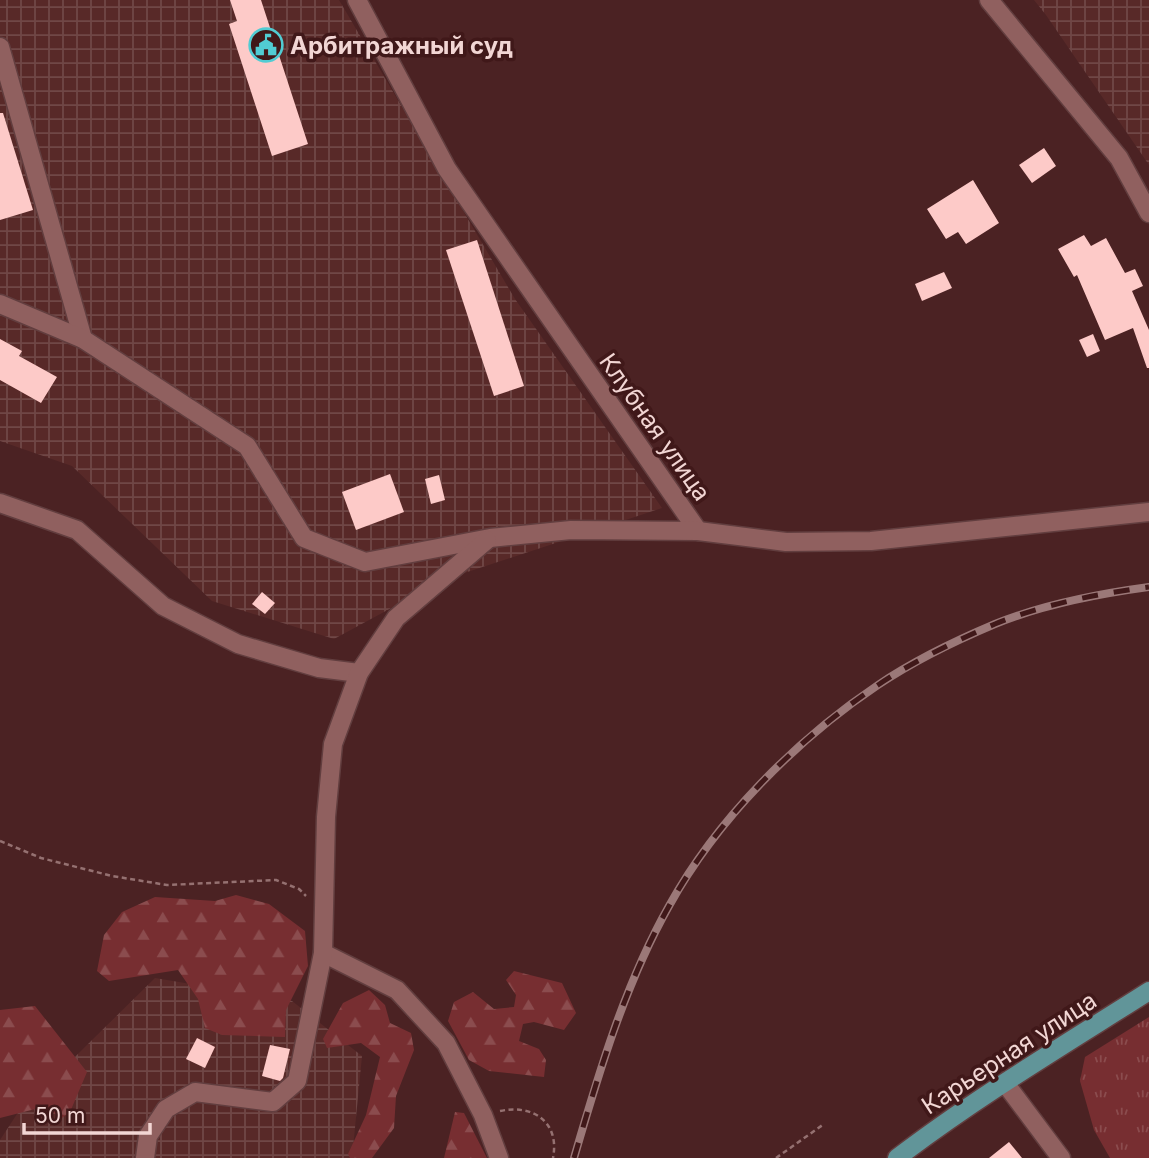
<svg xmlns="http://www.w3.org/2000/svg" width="1149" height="1158" viewBox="0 0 1149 1158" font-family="Inter,sans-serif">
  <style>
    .industrial { fill: url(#industrial-grid) }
    .grass { fill: url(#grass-tufts) }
    .forest { fill: url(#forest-firs) }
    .building { fill: #fdcac8 }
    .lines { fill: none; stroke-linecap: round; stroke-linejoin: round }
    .minor-casing { stroke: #623e3f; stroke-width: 21 }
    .major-casing { stroke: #623e3f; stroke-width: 21 }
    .path { stroke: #957171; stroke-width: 2.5; stroke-dasharray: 5 3.5; stroke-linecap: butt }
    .minor { stroke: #90605f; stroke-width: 18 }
    .major { stroke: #619599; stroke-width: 18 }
    .rail-casing { stroke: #9b7878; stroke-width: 8 }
    .rail { stroke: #401819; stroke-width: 5; stroke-dasharray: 16; stroke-linecap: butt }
    .labels { text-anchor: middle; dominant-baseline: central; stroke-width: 7; stroke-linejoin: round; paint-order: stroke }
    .poi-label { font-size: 24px; font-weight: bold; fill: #f2d6d4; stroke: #401819; text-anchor: start }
    .street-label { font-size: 24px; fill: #f2d6d4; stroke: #401819 }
  </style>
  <defs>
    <pattern id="industrial-grid" width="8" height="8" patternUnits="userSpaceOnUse" patternTransform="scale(1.75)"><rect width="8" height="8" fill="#582928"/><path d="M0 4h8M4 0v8" fill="none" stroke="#704746"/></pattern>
    <pattern id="grass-tufts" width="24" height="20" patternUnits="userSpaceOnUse" patternTransform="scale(1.75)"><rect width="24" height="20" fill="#772e31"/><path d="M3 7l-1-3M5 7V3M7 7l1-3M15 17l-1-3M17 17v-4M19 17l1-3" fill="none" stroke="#8b4c4e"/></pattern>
    <pattern id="forest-firs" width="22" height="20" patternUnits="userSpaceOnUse" patternTransform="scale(1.75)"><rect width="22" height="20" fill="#772e31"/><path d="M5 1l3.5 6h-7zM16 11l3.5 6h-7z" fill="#8b4c4e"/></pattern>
  </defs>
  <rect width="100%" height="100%" fill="#4b2223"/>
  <g class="industrial">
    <polygon points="0,0 339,0 515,299 662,508 443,580 334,639 212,601 72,466 0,441"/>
    <polygon points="1034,0 1149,0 1149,165 1046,15"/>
    <polygon points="155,978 292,1001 362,1056 352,1158 0,1158 0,1140 17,1114"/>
  </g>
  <polygon class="grass" points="1149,1017 1149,1158 1110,1158 1094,1130 1080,1081 1085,1057"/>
  <g class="forest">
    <polygon points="236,895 269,904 305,931 308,966 286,1010 285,1037 222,1035 205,1028 198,999 178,970 109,981 97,971 104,935 122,912 155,897 215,901"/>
    <polygon points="514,971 562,983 576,1013 564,1030 534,1022 523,1024 519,1041 539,1049 546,1060 544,1077 489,1071 469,1060 448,1021 454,1002 473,992 494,1009 514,1007 516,995 506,980"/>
    <polygon points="369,990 385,1005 390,1023 411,1033 414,1050 396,1096 394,1128 372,1158 350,1158 348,1154 366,1115 380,1057 361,1043 327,1048 323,1039 343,1003"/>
    <polygon points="35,1006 87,1072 70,1112 62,1118 43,1107 0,1118 0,1010"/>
    <polygon points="455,1112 464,1113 487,1158 444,1158"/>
  </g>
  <g class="building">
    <polygon points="230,0 261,0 308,144 272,156 229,24 237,21"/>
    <polygon points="0,113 3,113 33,210 0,220"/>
    <polygon points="1044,148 1056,166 1032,183 1019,165"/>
    <polygon points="973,180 999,223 966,244 958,232 946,239 927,209"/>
    <polygon points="1084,235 1091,246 1106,238 1125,273 1135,269 1143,286 1132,291 1149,330 1149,368 1147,368 1133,328 1105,340 1077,275 1074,277 1058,249"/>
    <polygon points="477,240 524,386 494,396 446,250"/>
    <polygon points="944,272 952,288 922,301 915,284"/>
    <polygon points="1093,334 1100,351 1087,357 1079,340"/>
    <polygon points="0,339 22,351 19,356 57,377 41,403 0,380"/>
    <polygon points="390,474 404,512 356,530 342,492"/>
    <polygon points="439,475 445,500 431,504 425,479"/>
    <polygon points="262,592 275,603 265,614 252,604"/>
    <polygon points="197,1038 215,1047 205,1068 186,1059"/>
    <polygon points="270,1045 290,1049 283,1078 280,1081 262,1076"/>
    <polygon points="1009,1142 1022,1158 989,1158"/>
  </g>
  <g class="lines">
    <defs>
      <g id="minor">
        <polyline points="357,0 447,169 698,531"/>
        <polyline points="989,0 1119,158 1149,213"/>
        <polyline points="0,47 83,339"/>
        <polyline points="0,304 83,339 247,446 304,538 365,562 490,538 571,530 698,531 786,542 871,541 1149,512"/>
        <polyline points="0,503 77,530 163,606 238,644 319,668 359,673"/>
        <polyline points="323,953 397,990 446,1043 483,1115 499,1158"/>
        <polyline points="1005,1083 1061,1158"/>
        <polyline points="145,1158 148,1136 166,1109 195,1092 273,1102 297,1081 323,953 326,817 333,744 359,673 396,618 487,540"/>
      </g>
      <path id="major" d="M 897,1158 C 977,1097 1064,1045 1149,991"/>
    </defs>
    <use href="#minor" class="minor-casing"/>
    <use href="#major" class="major-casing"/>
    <g class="path">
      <polyline points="0,841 41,858 112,876 167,885 276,880 299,889 306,896"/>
      <path d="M 500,1111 C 533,1104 560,1122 553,1158"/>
      <polyline points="776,1158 824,1124"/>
    </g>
    <use href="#minor" class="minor"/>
    <use href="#major" class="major"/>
    <defs>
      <path id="rail" d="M 574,1158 C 599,1072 625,984 669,906 C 717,819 796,740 878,685 C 912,662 957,640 995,624 C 1044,604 1097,594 1149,587"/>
    </defs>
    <use href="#rail" class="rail-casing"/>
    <use href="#rail" class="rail"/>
  </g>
  <defs>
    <symbol id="civic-ring" viewBox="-11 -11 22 22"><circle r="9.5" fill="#401819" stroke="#51ccd3" stroke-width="1.5"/><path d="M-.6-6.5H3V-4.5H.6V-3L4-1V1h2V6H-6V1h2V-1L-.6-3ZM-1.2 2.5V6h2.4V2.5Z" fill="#51ccd3"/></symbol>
  </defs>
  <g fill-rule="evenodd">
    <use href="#civic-ring" x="247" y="26" width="38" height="38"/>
  </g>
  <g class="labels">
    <g class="poi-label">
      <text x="290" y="45">Арбитражный суд</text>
    </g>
    <g class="street-label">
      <text transform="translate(655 427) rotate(55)">Клубная улица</text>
      <text transform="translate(1009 1053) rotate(-33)">Карьерная улица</text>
    </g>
  </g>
  <path d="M24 1123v10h126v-10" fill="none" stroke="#f2d6d4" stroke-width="3.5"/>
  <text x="35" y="1123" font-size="21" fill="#f2d6d4" stroke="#401819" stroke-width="5" paint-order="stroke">50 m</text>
</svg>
